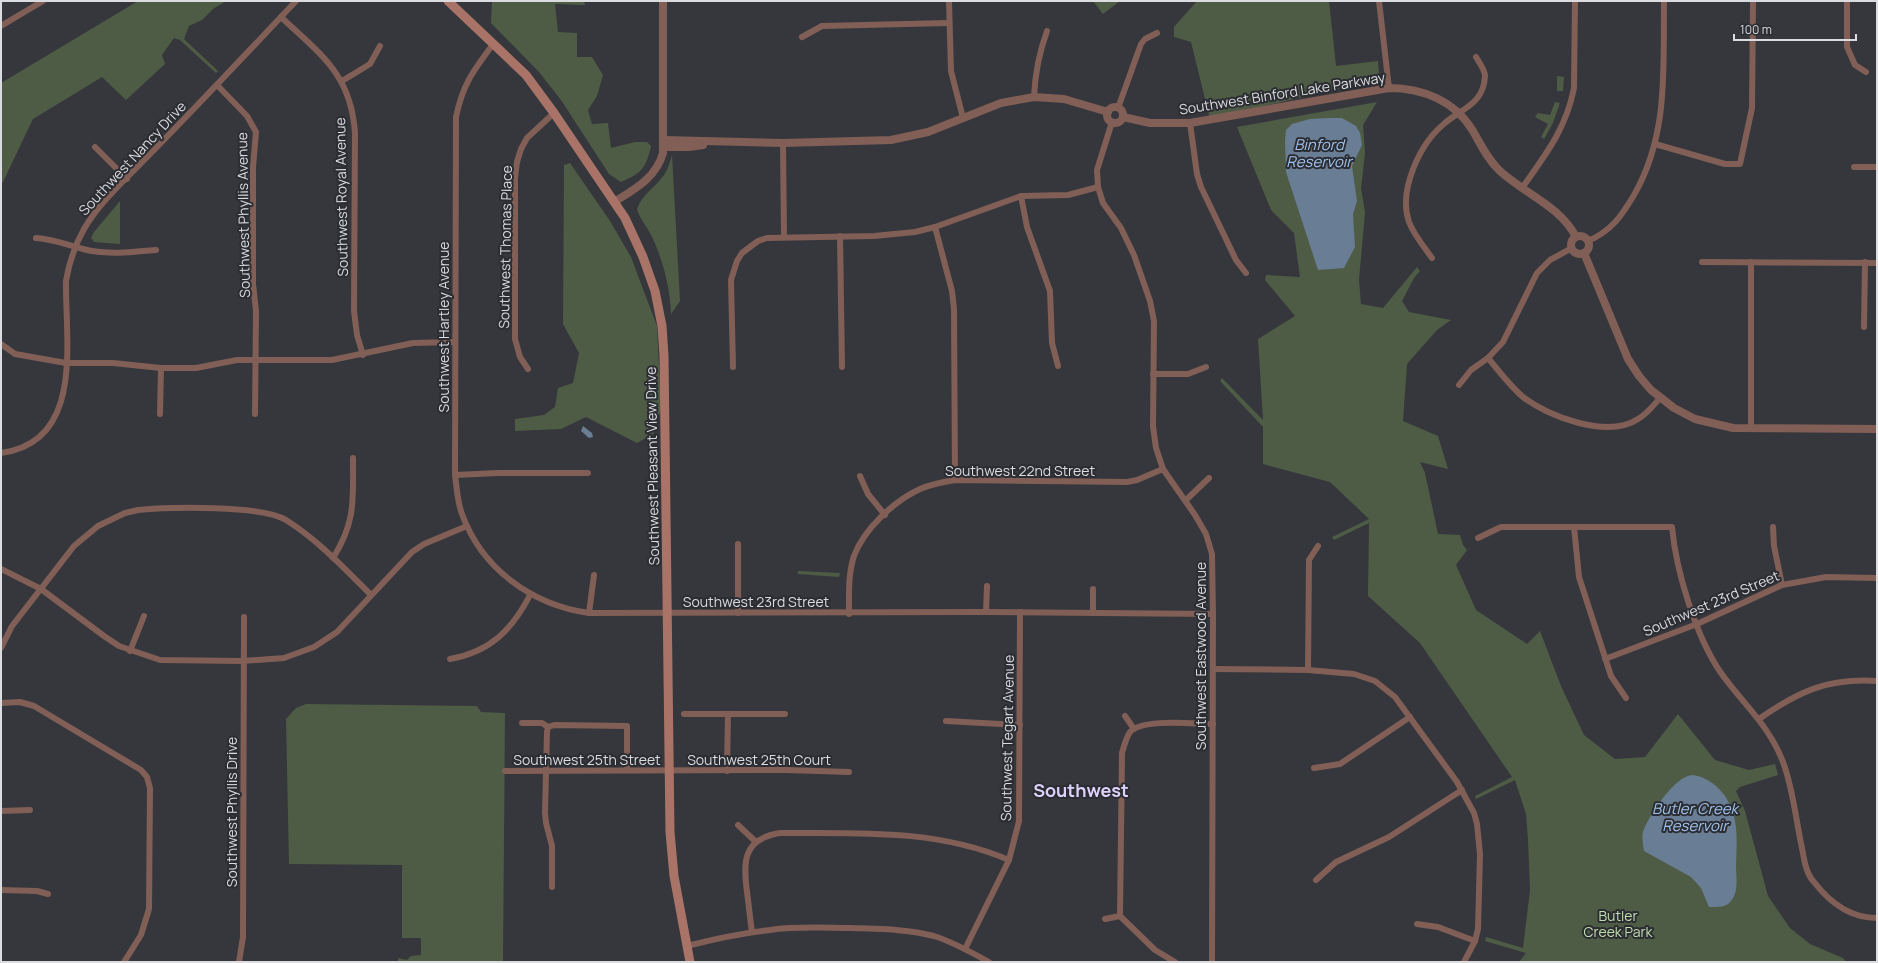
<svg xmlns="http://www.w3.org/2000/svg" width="1878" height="963" viewBox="0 0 1878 963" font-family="Manrope,sans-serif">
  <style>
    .green { fill: #4e5c45 }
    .water { fill: #697d95 }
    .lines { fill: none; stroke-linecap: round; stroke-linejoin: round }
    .minor { stroke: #815f56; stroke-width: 6 }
    .tertiary { stroke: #815f56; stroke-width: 8 }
    .secondary { stroke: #a97467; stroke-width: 9 }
    .labels { text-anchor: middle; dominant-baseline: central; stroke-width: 4; stroke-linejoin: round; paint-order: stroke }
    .street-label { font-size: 14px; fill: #dadcdf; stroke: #2b2d32 }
    .park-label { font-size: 14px; fill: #c0deac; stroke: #2b2d32 }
    .water-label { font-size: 15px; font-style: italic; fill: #9fc3ef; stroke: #2b2d32 }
    .district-label { font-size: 18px; font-weight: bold; fill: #ded1fc; stroke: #2b2d32 }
  </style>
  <rect width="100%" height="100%" fill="#35373c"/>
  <g class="green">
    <polygon points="138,1 226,1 213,9 202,20 189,26 184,39 218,71 216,73 180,40 174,38 162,55 165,64 126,100 102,77 33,119 1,186 1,83"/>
    <path d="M 492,1 L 584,1 L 585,5 L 555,4 L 558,32 L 577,33 L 577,57 L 592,57 L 603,75 L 597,96 L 588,110 L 592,124 L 608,123 L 611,148 L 635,142 L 647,142 L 651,146 C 646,168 642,173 621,182 L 609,174 L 561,100 L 539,72 L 491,23 Z"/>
    <polygon points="1093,1 1120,1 1103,14"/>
    <polygon points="1197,1 1329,1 1336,66 1378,61 1379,75 1374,80 1210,119 1191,42 1174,37 1174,27"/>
    <polygon points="1557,76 1564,77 1563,91 1557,91"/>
    <polygon points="1377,102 1363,125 1365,153 1361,188 1365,212 1359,280 1361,304 1383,308 1417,267 1420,271 1414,278 1402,301 1409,312 1451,320 1437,330 1407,364 1403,421 1438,436 1448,469 1420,462 1425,473 1438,534 1460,535 1463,545 1467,550 1456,565 1476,610 1527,644 1540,631 1561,686 1584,735 1615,759 1645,757 1678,714 1715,760 1749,770 1775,764 1778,775 1740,787 1736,791 1745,811 1768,896 1790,928 1810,944 1843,958 1846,962 1519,962 1526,953 1485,941 1486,937 1523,948 1530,890 1528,840 1526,814 1515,780 1476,799 1475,796 1512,777 1420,643 1368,596 1369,523 1334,540 1332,537 1369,519 1330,482 1263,464 1263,427 1220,381 1222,378 1263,420 1258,339 1295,316 1265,280 1266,275 1300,277 1294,233 1271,210 1237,127"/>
    <polygon points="1555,102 1560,103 1553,123 1544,139 1541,137 1548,124 1535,117 1538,113 1550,115"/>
    <path d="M 672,155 L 680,301 L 671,314 C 670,289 664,263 653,239 C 649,229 640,220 637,209 C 643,193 654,189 664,175 C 668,170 670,161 672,155 Z"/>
    <polygon points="570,163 610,221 631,257 657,326 661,409 653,434 637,443 586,417 561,429 515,431 515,419 544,415 555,407 558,388 573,383 579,353 563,324 564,165"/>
    <polygon points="120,201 120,244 94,242 91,238 94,232"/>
    <polygon points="798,571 840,573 839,577 798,574"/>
    <polygon points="306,704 477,706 481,712 505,713 503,962 398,962 398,958 407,960 411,956 421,955 421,938 402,938 402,865 289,864 286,719 296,708"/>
  </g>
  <g class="water">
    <polygon points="1330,118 1342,118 1356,126 1360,133 1362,145 1352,166 1357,201 1353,214 1355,247 1344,268 1318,270 1286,172 1285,141 1286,130 1292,124 1310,119"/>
    <polygon points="583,426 592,433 593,437 589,438 581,431"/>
    <path d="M 1692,775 C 1701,776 1709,780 1716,786 C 1740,808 1737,836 1736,866 C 1736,877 1739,892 1731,901 C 1726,908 1717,907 1709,907 L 1701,888 L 1691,877 L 1644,851 C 1643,844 1641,835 1644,829 C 1651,813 1674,777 1692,775 Z"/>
  </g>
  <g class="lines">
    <g class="minor">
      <polyline points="949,1 951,71 963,118"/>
      <polyline points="1379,1 1389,88"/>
      <polyline points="1847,1 1847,47 1855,65 1866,72"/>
      <path d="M 281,17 C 321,55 351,74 355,133 L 354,311 L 357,335 L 363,355"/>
      <polyline points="1,26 43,1"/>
      <polyline points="802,37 822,26 949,23"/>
      <path d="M 494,43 C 474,70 463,83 456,117 L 455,475 C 457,488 457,501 462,514 C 482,569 532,605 589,613 L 986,612 L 1213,614"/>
      <polyline points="342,81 370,64 380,46"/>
      <polyline points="217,85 247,116 256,132 253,167 253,284 256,311 255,414"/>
      <path d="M 1034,97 C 1035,74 1039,53 1047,31"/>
      <polyline points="1118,108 1141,44 1145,39 1157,33"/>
      <polyline points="1112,122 1097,170 1098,187 1103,203 1121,228 1134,255 1150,301 1154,321 1153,426 1156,448 1163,469 1195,515 1206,534 1212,554 1213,614 1212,962"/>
      <polyline points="1190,123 1197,174 1201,187 1236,260 1246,273"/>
      <polyline points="783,143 784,237"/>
      <polyline points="1655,144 1725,164 1740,164 1752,108 1753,1"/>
      <polyline points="95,147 127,179"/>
      <polyline points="1854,167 1877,167"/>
      <path d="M 1522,188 C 1546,154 1566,129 1574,88 L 1575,1"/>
      <polyline points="1021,196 1027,227 1050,291 1052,343 1058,366"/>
      <polyline points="935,227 952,291 954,309 955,480"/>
      <polyline points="840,236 842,367"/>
      <path d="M 36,238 C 55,239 70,246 87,250 C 110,255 134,252 156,250"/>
      <path d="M 1588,241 C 1611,231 1621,217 1634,195 C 1669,134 1663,69 1664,1"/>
      <path d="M 1432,258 C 1424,247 1414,235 1409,222 C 1398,190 1420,143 1445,123 C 1461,109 1484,104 1485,76 C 1485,70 1479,62 1476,57"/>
      <polyline points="1702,262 1877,263"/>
      <polyline points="1864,327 1865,262"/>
      <polyline points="1,344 15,354 66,363 113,363 161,368 196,368 237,360 332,360 413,343 454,342"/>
      <path d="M 1488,358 C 1499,371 1510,386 1523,397 C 1549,417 1608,439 1638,419 C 1647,414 1653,406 1660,398"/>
      <polyline points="733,367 731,280 737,261 742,253 758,241 767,238 874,236 915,232 935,227 1021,196 1068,195 1098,187"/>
      <polyline points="528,369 520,357 515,339 515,178 517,162 521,149 527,138 554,113"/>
      <polyline points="1153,374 1188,374 1206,367"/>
      <polyline points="1459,385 1471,370 1488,358 1503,342 1537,273 1550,260 1572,248"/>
      <polyline points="160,414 161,368"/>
      <polyline points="1751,428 1751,262"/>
      <path d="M 1,453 C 85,442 65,341 66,281 C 69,263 75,245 84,229 C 100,201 131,174 154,150 C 202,101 249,51 296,1"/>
      <polyline points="455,475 498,473 588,473"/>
      <polyline points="860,476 868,494 885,515"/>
      <polyline points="1186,500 1209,478"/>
      <polyline points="1574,527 1579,577 1611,676 1626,698"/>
      <polyline points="1773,527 1774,546 1782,585"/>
      <path d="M 1478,538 L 1501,527 L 1672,527 C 1676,571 1696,637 1721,673 C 1743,704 1769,725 1783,762 C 1793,788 1796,821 1802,848 C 1804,859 1806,874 1814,882 C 1830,903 1850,918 1877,918"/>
      <polyline points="738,544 738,613"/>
      <path d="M 333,558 C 356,522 353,499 353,458"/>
      <polyline points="1,569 41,589 104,636 119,646 160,660 242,661 284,658 314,647 337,632 412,552 424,544 467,526"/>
      <polyline points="986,612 987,586"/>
      <polyline points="589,613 594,575"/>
      <polyline points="1093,613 1093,589"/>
      <path d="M 849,614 C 849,594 848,574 854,556 C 864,529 894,501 920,489 C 931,484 943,482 955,480 L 1127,482 L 1137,480 L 1163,469"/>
      <path d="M 1,648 L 12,626 L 74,546 L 98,526 L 125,513 L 138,510 C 169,507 262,505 286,520 C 318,540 345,569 371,595"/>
      <polyline points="130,651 144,616"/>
      <path d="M 450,659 C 490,652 512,630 530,595"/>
      <polyline points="1605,659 1697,624 1782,585 1826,577 1877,578"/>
      <polyline points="1213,669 1308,670 1354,674 1375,681 1395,697 1457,782 1474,813 1477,824 1480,854 1478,929 1475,941 1464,962"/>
      <polyline points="1308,670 1309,560 1318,546"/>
      <polyline points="1,703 20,702 34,706 141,770 147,777 150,788 149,909 141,935 124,962"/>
      <polyline points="684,714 785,714"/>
      <polyline points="1125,716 1134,729"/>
      <path d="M 1759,719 C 1799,691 1828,678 1877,681"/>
      <polyline points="946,721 1020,725"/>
      <polyline points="522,723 542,723 548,727 554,725 627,726 627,770"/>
      <polyline points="548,727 547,732 545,813 546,823 552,846 552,887"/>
      <polyline points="1314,768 1340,764 1410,717"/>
      <polyline points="505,771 786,770 849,772"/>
      <polyline points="727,771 728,714"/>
      <polyline points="1,811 30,810"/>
      <polyline points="738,825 756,842"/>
      <polyline points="1316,880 1336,862 1389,837 1462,790"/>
      <polyline points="1,890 37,891 48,894"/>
      <polyline points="1105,919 1120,916"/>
      <polyline points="1417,924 1438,927 1475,941"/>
      <path d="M 752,932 C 750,919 749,906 747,892 C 743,861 743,839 780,833 C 857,833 937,829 1009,860"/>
      <path d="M 687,946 C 714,939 742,933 770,930 C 797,926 825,928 852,928 C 880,929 907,929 934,936 C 953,942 971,952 989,962"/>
      <polyline points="965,949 1009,860 1019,821 1020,612"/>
      <polyline points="239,962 243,937 244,617"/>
      <path d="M 1175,962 L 1155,950 L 1120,916 L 1122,753 C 1124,746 1126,738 1130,732 C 1143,718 1194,724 1213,724"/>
    </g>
    <g class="tertiary">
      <circle cx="1115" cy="115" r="8"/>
      <path d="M 1123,117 L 1150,123 L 1190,123 L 1389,88 C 1423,88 1455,101 1473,131 C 1481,145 1488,160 1500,171 C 1525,194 1560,206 1576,237"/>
      <polyline points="664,140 783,143 891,140 928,132 1001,103 1034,97 1064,99 1108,112"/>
      <polyline points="664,147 689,147 703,145"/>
      <path d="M 614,202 C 635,189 656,178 663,153 L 663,1"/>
      <circle cx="1580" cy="245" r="9"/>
      <polyline points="1584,253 1628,359 1639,376 1651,390 1674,408 1695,419 1733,428 1877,429"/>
    </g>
    <polyline class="secondary" points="448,1 526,75 554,113 625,218 643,257 655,291 662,326 664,356 670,832 674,876 690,962"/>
  </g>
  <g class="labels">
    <g class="street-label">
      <text transform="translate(1282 93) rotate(-9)">Southwest Binford Lake Parkway</text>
      <text transform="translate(132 158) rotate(-47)">Southwest Nancy Drive</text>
      <text transform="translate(341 197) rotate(-91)">Southwest Royal Avenue</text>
      <text transform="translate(243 215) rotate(-91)">Southwest Phyllis Avenue</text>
      <text transform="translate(505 247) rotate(-89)">Southwest Thomas Place</text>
      <text transform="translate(443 327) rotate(-90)">Southwest Hartley Avenue</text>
      <text transform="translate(652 466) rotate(-91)">Southwest Pleasant View Drive</text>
      <text x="1020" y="470">Southwest 22nd Street</text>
      <text x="756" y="601">Southwest 23rd Street</text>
      <text transform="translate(1711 603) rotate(-23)">Southwest 23rd Street</text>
      <text transform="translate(1200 656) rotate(-90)">Southwest Eastwood Avenue</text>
      <text transform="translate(1007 738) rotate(-89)">Southwest Tegart Avenue</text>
      <text x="587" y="759">Southwest 25th Street</text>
      <text x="759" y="759">Southwest 25th Court</text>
      <text transform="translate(231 812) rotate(-90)">Southwest Phyllis Drive</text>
    </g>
    <g class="park-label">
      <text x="1618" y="915">Butler<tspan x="1618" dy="16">Creek Park</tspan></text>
    </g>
    <g class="water-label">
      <text x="1319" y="144">Binford<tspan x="1319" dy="17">Reservoir</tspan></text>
      <text x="1695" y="808">Butler Creek<tspan x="1695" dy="17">Reservoir</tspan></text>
    </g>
    <g class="district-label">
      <text x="1081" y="790">Southwest</text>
    </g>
  </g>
  <rect width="1878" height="963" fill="none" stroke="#dadcdf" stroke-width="4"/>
  <path d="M1734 34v6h122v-6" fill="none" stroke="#dadcdf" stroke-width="2"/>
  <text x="1740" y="34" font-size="12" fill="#dadcdf" stroke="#2b2d32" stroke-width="3" paint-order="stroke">100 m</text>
</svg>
